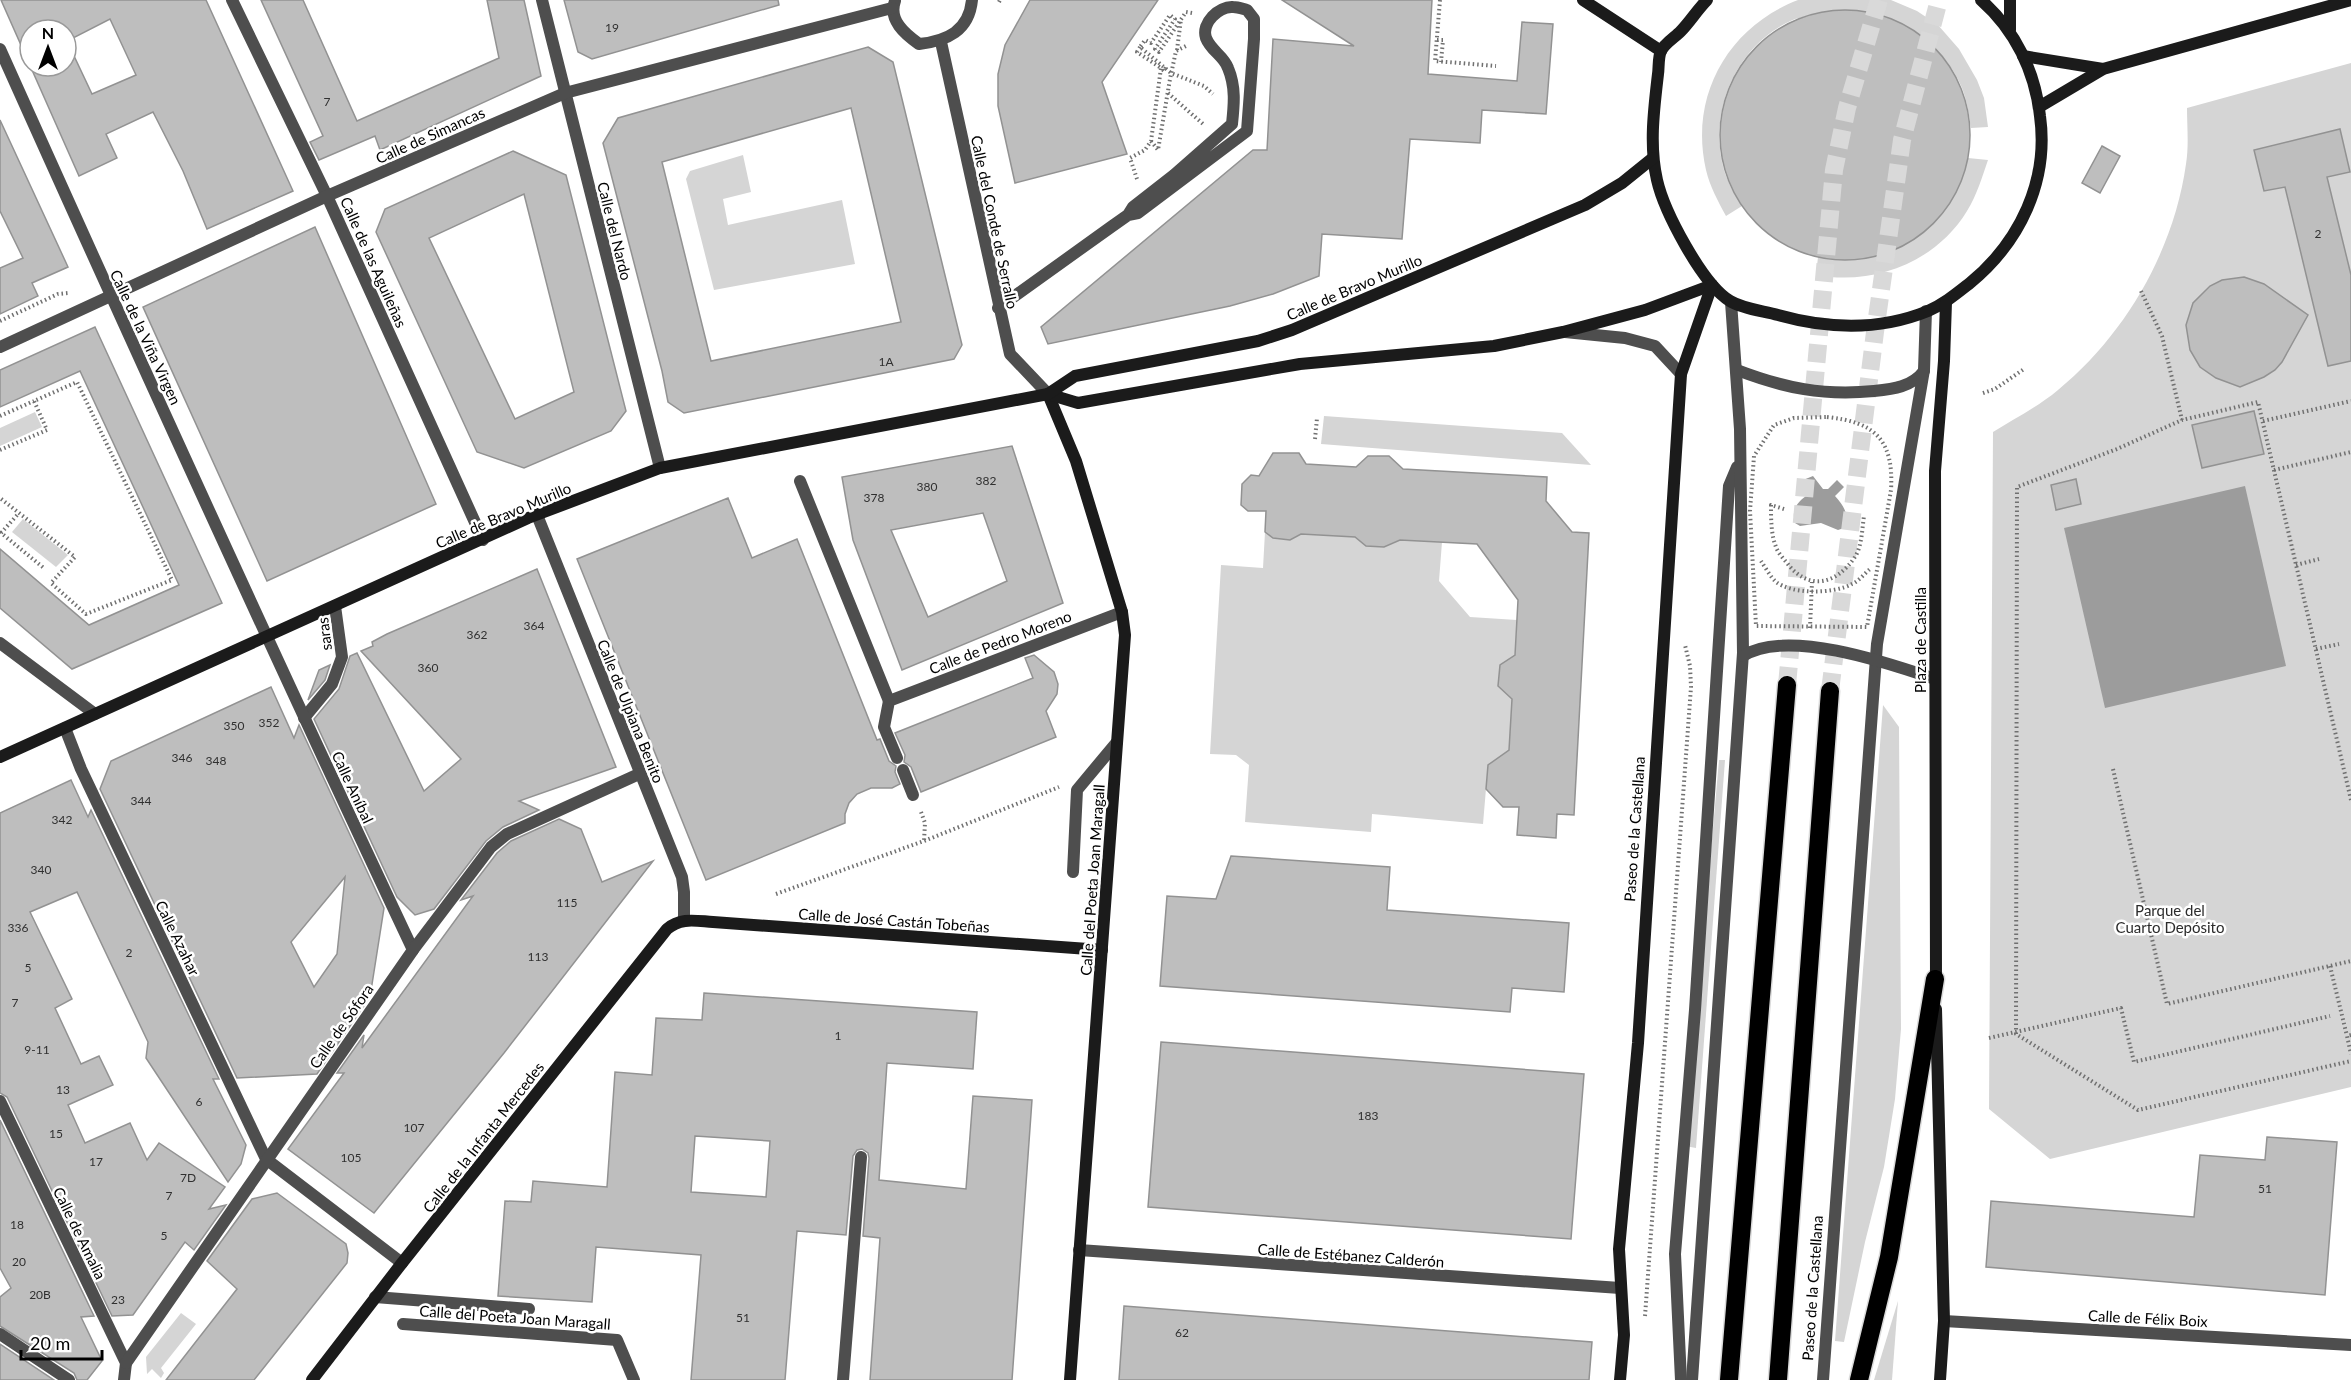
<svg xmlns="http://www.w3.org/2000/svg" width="2351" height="1380" viewBox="0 0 2351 1380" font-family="Lato,sans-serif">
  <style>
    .green { fill: #d5d5d5 }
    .water { fill: #9c9c9c }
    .building { fill: #bebebe; stroke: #929292; stroke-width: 1.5; fill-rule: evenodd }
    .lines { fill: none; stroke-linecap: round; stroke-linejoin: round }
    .highway-tunnel { stroke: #d9d9d9; stroke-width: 18; stroke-dasharray: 18 9; stroke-linecap: butt }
    .highway-casing { stroke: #dbdbdb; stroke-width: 21 }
    .path { stroke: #707070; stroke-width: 4; stroke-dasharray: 1.5 3; stroke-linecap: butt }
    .lane { stroke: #4e4e4e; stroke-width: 12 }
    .street { stroke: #4e4e4e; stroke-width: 12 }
    .secondary { stroke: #1b1b1b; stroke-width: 12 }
    .highway { stroke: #000; stroke-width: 18 }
    .labels { text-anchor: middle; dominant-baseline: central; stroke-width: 5; stroke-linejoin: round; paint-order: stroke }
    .number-label { font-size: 12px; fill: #303030 }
    .street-label { font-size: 15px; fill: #000; stroke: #fff }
    .park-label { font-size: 15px; fill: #2c2c2c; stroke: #fff }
  </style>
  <rect width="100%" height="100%" fill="#fff"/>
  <g class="green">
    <path d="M 1798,0 L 1891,0 L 1917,11 L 1938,25 L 1959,49 L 1977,80 L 1984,98 L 1988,127 L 1971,128 C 1969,114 1967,101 1962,88 C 1935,23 1860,0 1795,19 C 1737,43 1707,111 1724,170 C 1728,183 1735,195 1742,206 L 1726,216 C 1718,201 1710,187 1706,170 C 1689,96 1728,27 1798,0 Z"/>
    <path d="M 2351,63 L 2351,1087 L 2050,1159 L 1989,1109 L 1993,432 C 2014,419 2039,406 2058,390 C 2126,334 2174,250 2186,164 C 2189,146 2187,126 2187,108 Z"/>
    <polygon points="743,155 751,192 723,199 728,225 842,200 855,264 714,290 686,179 690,171"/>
    <path d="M 1968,158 L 1988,160 C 1982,177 1977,195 1967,211 C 1936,262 1874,286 1816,275 L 1818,257 C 1894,267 1949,232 1968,158 Z"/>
    <polygon points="35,412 42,427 0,446 0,428"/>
    <polygon points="1324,416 1562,433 1591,465 1321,444"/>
    <polygon points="23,519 68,555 56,567 12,532"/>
    <polygon points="1265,532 1273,538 1290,540 1301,534 1355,537 1366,546 1384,547 1400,540 1442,542 1439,581 1470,617 1517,620 1509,750 1488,765 1483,824 1372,814 1371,832 1245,822 1249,765 1236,755 1210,754 1221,565 1263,568"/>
    <polygon points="1883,705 1899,727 1901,1029 1895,1099 1884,1167 1865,1242 1844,1342 1835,1341"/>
    <polygon points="1719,760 1725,760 1696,1148 1685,1146"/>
    <polygon points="1898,1301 1892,1380 1874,1380"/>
    <polygon points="181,1313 196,1324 161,1368 164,1373 161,1378 152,1369 147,1374 146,1357"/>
  </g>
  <g class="water">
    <path d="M 1813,476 L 1823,489 L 1828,489 L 1837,480 L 1844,487 L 1835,496 C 1844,506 1850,515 1844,528 L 1838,530 L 1821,523 L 1800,526 L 1795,523 C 1791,509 1798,501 1809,494 L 1798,482 Z"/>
    <polygon points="2245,486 2286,666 2105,708 2064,528"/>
  </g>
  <g class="building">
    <path d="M 1,0 L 206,0 L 293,191 L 207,229 L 183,171 L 153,112 L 106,134 L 117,158 L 79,176 ZM 110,19 L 136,75 L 92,94 L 67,41 ZM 30,30 L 66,30 L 66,66 L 30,66 Z"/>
    <polygon points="261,0 303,0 357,121 499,58 487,0 524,0 541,76 380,150 375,136 319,160 310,142 323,136"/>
    <polygon points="564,0 778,0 779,5 592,59 578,52"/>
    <polygon points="1030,0 1158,0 1102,82 1127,154 1015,183 998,106 998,74 1005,45"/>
    <polygon points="1282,0 1432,0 1428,74 1517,81 1522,22 1553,24 1546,114 1482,110 1480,143 1410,139 1402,239 1322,234 1319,276 1273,294 1230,306 1048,344 1041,327 1253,150 1267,150 1273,39 1354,46"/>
    <circle cx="1845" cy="135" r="125"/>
    <path d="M 868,47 L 893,62 L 962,345 L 954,359 L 684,413 L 668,402 L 662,371 L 603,143 L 618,118 ZM 851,108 L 901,322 L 711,361 L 662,162 Z"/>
    <polygon points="0,120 68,267 32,283 38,296 0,314 0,268 23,258 0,211"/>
    <polygon points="2340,129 2350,172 2327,177 2351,275 2351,361 2328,366 2285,187 2264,191 2254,150"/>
    <polygon points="2102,146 2120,156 2100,193 2082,183"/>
    <path d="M 513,151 L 566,175 L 626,411 L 611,431 L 524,468 L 477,452 L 376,232 L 385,209 ZM 524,194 L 574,392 L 515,419 L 429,238 Z"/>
    <polygon points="315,227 436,504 267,581 143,307"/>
    <polygon points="2244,277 2264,284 2308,315 2282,362 2275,370 2264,377 2240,387 2216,378 2200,367 2190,350 2186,325 2193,303 2210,286 2222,280"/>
    <polygon points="95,327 222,603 72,669 0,608 0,549 89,625 179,585 80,371 0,407 0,370"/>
    <polygon points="2254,411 2264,454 2202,468 2192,425"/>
    <path d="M 1012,446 L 1063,603 L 902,670 L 853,540 L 842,477 ZM 983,513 L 1007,581 L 928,617 L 891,530 Z"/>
    <polygon points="1273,453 1299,453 1306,464 1356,467 1368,456 1389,456 1403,469 1547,477 1546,501 1572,532 1589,533 1574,815 1557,814 1556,838 1517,835 1519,807 1503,807 1486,789 1488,765 1509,750 1512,699 1498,686 1500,665 1515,655 1518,600 1477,544 1400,540 1384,547 1366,546 1355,537 1301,534 1290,540 1273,538 1265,532 1266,511 1248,511 1241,505 1242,484 1251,475 1259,476"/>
    <polygon points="2076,479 2081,504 2056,510 2051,485"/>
    <polygon points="728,498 752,558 797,539 877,740 880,739 889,761 896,766 895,772 900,784 892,788 871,788 857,794 849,803 845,814 845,823 706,880 577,559"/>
    <polygon points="537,569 616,767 519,801 539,810 503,827 486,841 434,909 415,915 397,897 314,719 339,689 350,656 357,653 424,791 461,759 361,651 373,646 372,642 387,634"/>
    <polygon points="1034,655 1054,672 1058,684 1057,694 1046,711 1056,737 921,792 911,767 904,762 905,755 895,733 1033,678 1025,658"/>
    <polygon points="330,665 325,680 308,700 319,670"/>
    <path d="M 271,687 L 294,738 L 299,725 L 384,908 L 370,997 L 317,1074 L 237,1078 L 100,789 L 111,761 ZM 345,877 L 337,954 L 314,987 L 291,942 Z"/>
    <polygon points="71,780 88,817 91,810 219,1079 213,1079 246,1145 241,1164 228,1182 146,1058 148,1042 77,892 30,912 72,999 55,1008 81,1064 99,1056 113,1085 68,1105 85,1143 130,1123 147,1160 159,1143 225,1187 209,1209 226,1205 194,1250 185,1242 133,1315 112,1316 7,1097 0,1093 0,813"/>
    <polygon points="559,819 581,829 602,882 653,861 504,1053 374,1213 288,1149 344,1073 337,1073 364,1035 362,1048 473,896 461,900 497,853 511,841"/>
    <polygon points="1231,856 1390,867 1387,910 1569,923 1564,992 1512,988 1510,1012 1160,986 1167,896 1216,899"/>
    <path d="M 704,993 L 977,1012 L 973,1069 L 887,1063 L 879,1180 L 966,1189 L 973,1096 L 1032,1100 L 1012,1380 L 870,1380 L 880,1238 L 863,1236 L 869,1158 L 868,1153 L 862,1149 L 857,1150 L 853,1156 L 846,1235 L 797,1231 L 785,1380 L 691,1380 L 701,1255 L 596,1247 L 592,1302 L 498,1296 L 505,1201 L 531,1202 L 533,1181 L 607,1187 L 615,1072 L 652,1075 L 656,1018 L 702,1020 ZM 695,1136 L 770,1141 L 766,1197 L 691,1192 Z"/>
    <polygon points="1161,1042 1584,1074 1571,1239 1148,1207"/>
    <polygon points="0,1120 94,1316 81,1317 102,1361 87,1380 77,1380 74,1373 0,1326 0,1297 11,1288 0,1268"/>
    <polygon points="2267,1137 2337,1142 2325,1295 1986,1267 1991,1201 2194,1217 2200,1155 2265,1160"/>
    <polygon points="277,1193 346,1244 348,1253 347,1263 254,1380 166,1380 237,1289 207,1261 252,1199"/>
    <polygon points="1124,1306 1592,1342 1589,1380 1119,1380"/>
    <polygon points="0,1344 54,1380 0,1380"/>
  </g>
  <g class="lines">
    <g class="highway-tunnel">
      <polyline points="1787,685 1834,170 1847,108 1879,0"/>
      <polyline points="1830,691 1875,332 1902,140 1939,0"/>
    </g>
    <defs>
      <g id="highway">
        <polyline points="1729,1380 1787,685"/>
        <polyline points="1778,1380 1830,691"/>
        <polyline points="1859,1380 1889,1257 1935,979"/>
      </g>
    </defs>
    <use href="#highway" class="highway-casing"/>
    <g class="path">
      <polyline points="1440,0 1435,61 1496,66"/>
      <polyline points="999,2 1000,0"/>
      <polyline points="1192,13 1186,12 1159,52 1155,49 1175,19 1170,15 1151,43 1145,40 1140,47 1171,73 1204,86 1213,94"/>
      <polyline points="1437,40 1443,40 1441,62"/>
      <polyline points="1140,47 1137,52 1161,68"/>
      <polyline points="1177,50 1181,19"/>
      <polyline points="1168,93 1203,124"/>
      <polyline points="1151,141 1158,150 1170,79 1176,51 1188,45"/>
      <polyline points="1137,179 1130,158 1145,150 1151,141 1161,68 1164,71 1166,67"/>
      <polyline points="2141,291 2162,336 2182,420"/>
      <polyline points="0,321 58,294 68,293"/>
      <polyline points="1983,393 1995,389 2024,369"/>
      <polyline points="0,416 34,401"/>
      <path d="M 1827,417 C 1875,422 1894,440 1891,490 L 1867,627 L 1756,626 L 1750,511 L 1754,456 L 1774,425 L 1794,418 Z"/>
      <polyline points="2263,421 2351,401"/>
      <polyline points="1315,439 1317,418"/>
      <polyline points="0,450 47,430 34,401 77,382 172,580 86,614 51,583 75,557 0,498"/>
      <polyline points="2274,470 2351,452"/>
      <path d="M 1784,509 L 1771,505 C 1771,520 1771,534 1776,547 C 1778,553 1783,558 1787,563 C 1808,591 1836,585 1855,557 C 1862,546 1862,529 1864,516"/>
      <polyline points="0,532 45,569"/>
      <polyline points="1,533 19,513"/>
      <path d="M 1761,561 C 1765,567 1770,576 1775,581 C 1791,595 1834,594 1852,584 C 1859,581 1864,574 1870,569"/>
      <polyline points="2296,565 2319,559"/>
      <polyline points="1810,628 1812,582"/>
      <polyline points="2316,649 2339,644"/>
      <polyline points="2113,769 2167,1004 2351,961"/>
      <polyline points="2351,800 2258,402 2182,420 2117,449 2017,487 2016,1034 2138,1110 2351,1061"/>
      <polyline points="921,812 925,823 924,841"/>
      <polyline points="776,894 924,841 1059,787"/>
      <polyline points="2330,966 2347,1036"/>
      <polyline points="2351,1035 2347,1036 2351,1054"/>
      <polyline points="1989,1038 2121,1008 2134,1062 2330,1016"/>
      <polyline points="1645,1316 1691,687 1690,666 1685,645"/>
    </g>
    <g class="lane">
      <path d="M 1737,370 C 1784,388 1823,396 1874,391 C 1893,389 1912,387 1924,371"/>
      <polyline points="304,718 332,684 342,657 335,606"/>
      <polyline points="1073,872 1077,790 1117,742"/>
      <polyline points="375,1297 529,1309"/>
      <polyline points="1681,1380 1675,1254 1695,1010 1729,486 1737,467"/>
      <polyline points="1692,1380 1743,653 1740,429 1731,302"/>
      <polyline points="1823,1380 1877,644 1924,370 1926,311"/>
    </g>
    <g class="street">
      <polyline points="232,0 327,196 483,540"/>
      <polyline points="542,0 660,468"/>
      <path d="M 895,1 C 888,20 905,34 919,44 C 947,41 969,31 972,0"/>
      <polyline points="941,42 1010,354 1048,394"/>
      <path d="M 0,49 C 135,350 272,651 413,950"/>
      <path d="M 998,308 L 1111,227 L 1128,215 L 1138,213 L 1247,131 L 1254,39 L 1254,19 L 1247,10 C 1243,9 1238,7 1233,7 C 1219,6 1201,23 1206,38 C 1211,51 1224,56 1228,68 C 1236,87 1234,105 1232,124 L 1174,175 L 1133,207 L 1128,215"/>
      <polyline points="1565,332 1625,338 1655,346 1681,374"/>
      <polyline points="0,347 327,196 565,93 892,8"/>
      <polyline points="800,481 889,701"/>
      <polyline points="537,515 682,877 684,892 684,920"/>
      <polyline points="0,643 95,714"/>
      <path d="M 1743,656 C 1787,628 1888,663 1935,679"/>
      <polyline points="65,728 81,769 266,1159 402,1263"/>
      <polyline points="897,758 884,727 889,701 1122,612"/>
      <polyline points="903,770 913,795"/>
      <polyline points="0,1101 126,1363 124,1380"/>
      <polyline points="1079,1250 1620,1288"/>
      <polyline points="1944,1321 2351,1345"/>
      <polyline points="403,1324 617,1340 634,1380"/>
      <polyline points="0,1334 69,1380"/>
      <polyline points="126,1363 413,950 491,847 507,834 639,774"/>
      <polyline points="843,1380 861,1157"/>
    </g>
    <g class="secondary">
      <polyline points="1583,0 1661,51"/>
      <path d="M 1707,0 C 1697,10 1690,22 1680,32 C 1675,37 1664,44 1661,51 C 1658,57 1659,68 1658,74 C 1654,109 1649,145 1657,180 C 1664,211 1702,284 1730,301 C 1743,309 1764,311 1778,315 C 1828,329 1879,331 1928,311 C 1944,304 1956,294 1970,283 C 2020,242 2049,181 2040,116 C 2035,71 2015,30 1981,0"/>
      <polyline points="2010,30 2010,0"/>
      <polyline points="2023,56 2103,69"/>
      <polyline points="2039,107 2103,69 2351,0"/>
      <polyline points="1048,394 1076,461 1122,612 1125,635 1070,1380"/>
      <polyline points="1048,394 1078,403 1300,364 1494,346 1563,332 1645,310 1712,285"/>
      <polyline points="0,757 528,518 660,468 1048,394 1075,376 1258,341 1292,330 1585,205 1622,183 1653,158"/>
      <polyline points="1936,986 1935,471 1944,361 1946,302"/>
      <polyline points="1936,1009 1944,1321 1940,1380"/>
      <path d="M 312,1380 L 402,1263 L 667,929 C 681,917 696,921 713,922 L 1102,950"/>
      <polyline points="1620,1380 1624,1335 1619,1249 1638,1043 1681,374 1712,285"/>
    </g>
    <use href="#highway" class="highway"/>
  </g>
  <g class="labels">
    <g class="number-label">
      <text x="612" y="27">19</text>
      <text x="327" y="101">7</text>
      <text x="2318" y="233">2</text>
      <text x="886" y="361">1A</text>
      <text x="986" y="480">382</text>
      <text x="927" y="486">380</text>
      <text x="874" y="497">378</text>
      <text x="534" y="625">364</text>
      <text x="477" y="634">362</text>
      <text x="428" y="667">360</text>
      <text x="269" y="722">352</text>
      <text x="234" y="725">350</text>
      <text x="182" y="757">346</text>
      <text x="216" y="760">348</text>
      <text x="141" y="800">344</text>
      <text x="62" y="819">342</text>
      <text x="41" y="869">340</text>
      <text x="567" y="902">115</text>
      <text x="18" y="927">336</text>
      <text x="129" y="952">2</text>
      <text x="538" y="956">113</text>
      <text x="28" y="967">5</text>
      <text x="15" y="1002">7</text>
      <text x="838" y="1035">1</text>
      <text x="37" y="1049">9-11</text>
      <text x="63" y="1089">13</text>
      <text x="199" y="1101">6</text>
      <text x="1368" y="1115">183</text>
      <text x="414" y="1127">107</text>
      <text x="56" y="1133">15</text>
      <text x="351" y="1157">105</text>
      <text x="96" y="1161">17</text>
      <text x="188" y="1177">7D</text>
      <text x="2265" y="1188">51</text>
      <text x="169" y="1195">7</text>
      <text x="17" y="1224">18</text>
      <text x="164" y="1235">5</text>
      <text x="19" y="1261">20</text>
      <text x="40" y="1294">20B</text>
      <text x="118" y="1299">23</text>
      <text x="743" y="1317">51</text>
      <text x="1182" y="1332">62</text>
    </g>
    <g class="street-label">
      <text transform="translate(430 135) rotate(-24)">Calle de Simancas</text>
      <text transform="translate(995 222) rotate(78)">Calle del Conde de Serrallo</text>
      <text transform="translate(615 231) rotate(76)">Calle del Nardo</text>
      <text transform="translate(374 262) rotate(66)">Calle de las Aguileñas</text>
      <text transform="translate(1354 287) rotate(-23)">Calle de Bravo Murillo</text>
      <text transform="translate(146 337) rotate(65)">Calle de la Viña Virgen</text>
      <text transform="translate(503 515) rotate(-23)">Calle de Bravo Murillo</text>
      <text transform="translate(324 634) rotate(-97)">saras</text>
      <text transform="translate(1920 640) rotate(-90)">Plaza de Castilla</text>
      <text transform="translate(1000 642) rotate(-21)">Calle de Pedro Moreno</text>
      <text transform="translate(631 711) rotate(68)">Calle de Ulpiana Benito</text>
      <text transform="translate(353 787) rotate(65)">Calle Aníbal</text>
      <text transform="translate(1634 829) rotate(-86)">Paseo de la Castellana</text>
      <text transform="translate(1092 880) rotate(-86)">Calle del Poeta Joan Maragall</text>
      <text transform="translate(894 920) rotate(4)">Calle de José Castán Tobeñas</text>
      <text transform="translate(178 938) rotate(64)">Calle Azahar</text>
      <text transform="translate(341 1026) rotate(-55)">Calle de Sófora</text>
      <text transform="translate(483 1137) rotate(-52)">Calle de la Infanta Mercedes</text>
      <text transform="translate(80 1233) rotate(64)">Calle de Amalia</text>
      <text transform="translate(1351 1255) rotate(4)">Calle de Estébanez Calderón</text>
      <text transform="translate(1812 1288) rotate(-86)">Paseo de la Castellana</text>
      <text transform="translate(515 1317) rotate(4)">Calle del Poeta Joan Maragall</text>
      <text transform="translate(2148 1318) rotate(3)">Calle de Félix Boix</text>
    </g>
    <g class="park-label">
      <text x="2170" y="910">Parque del<tspan x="2170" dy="17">Cuarto Depósito</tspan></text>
    </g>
  </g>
  <g transform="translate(48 48)"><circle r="28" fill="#ffffff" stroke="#999999" stroke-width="1.5"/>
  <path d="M0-4.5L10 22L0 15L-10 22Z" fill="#000000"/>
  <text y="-9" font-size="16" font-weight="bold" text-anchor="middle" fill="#000000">N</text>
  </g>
  <path d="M21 1350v9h81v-9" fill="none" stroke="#000000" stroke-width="3"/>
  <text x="30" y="1350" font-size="18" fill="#000000" stroke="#ffffff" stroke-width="4.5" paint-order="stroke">20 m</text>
</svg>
